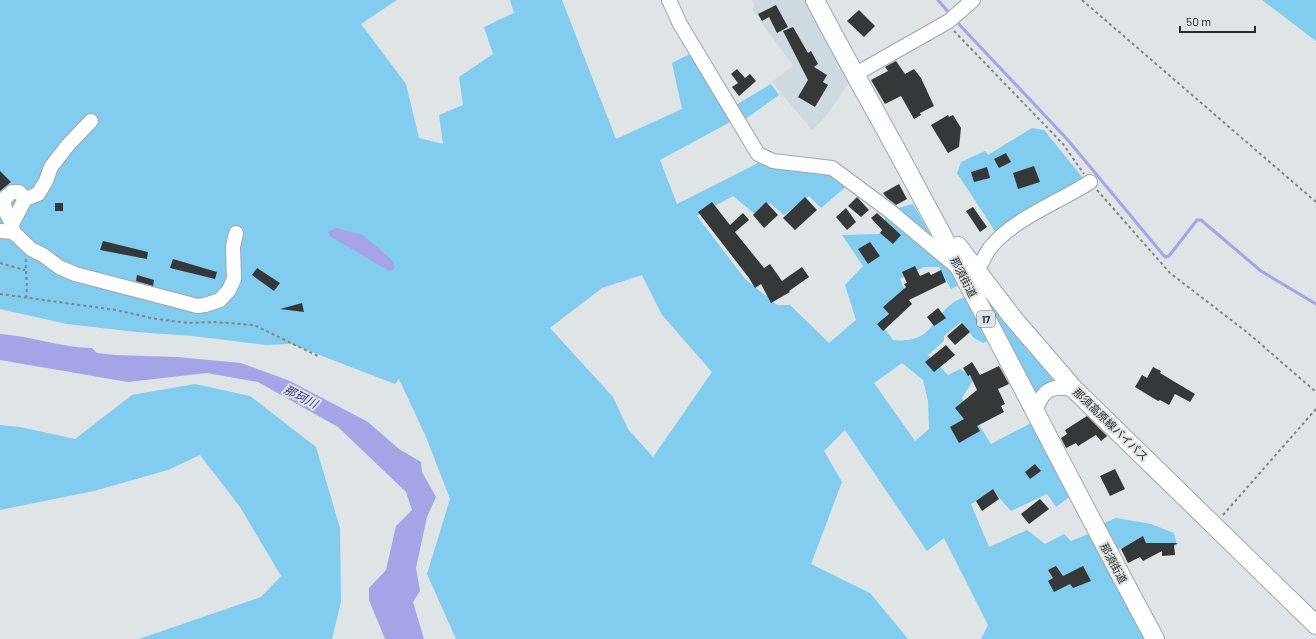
<svg xmlns="http://www.w3.org/2000/svg" width="1316" height="639" viewBox="0 0 1316 639" font-family="Barlow,'Noto Sans JP',sans-serif">
  <style>
    .built { fill: #cedae0 }
    .green { fill: #82ccef; fill-rule: evenodd }
    .water { fill: #a4a4e7 }
    .lines { fill: none; stroke-linecap: round; stroke-linejoin: round }
    .stream { stroke: #a4a4e7; stroke-width: 3 }
    .building { fill: #343839 }
    .minor-casing { stroke: #a1a5a8; stroke-width: 16 }
    .major-casing { stroke: #a1a5a8; stroke-width: 20 }
    .path { stroke: #828587; stroke-width: 2; stroke-dasharray: 3 3; stroke-linecap: butt }
    .minor { stroke: #fff; stroke-width: 14 }
    .major { stroke: #fff; stroke-width: 18 }
    .labels { text-anchor: middle; dominant-baseline: central; stroke-width: 4; stroke-linejoin: round; paint-order: stroke }
    .shield { fill: #dfe4e6; stroke: #5e6061; stroke-width: 1 }
    .shield-label { font-size: 10px; font-weight: bold; fill: #262728 }
    .street-label { font-size: 11px; fill: #262728; stroke: #dfe4e6 }
    .water-label { font-size: 12px; font-style: italic; fill: #3c3381; stroke: #dfe4e6 }
  </style>
  <rect width="100%" height="100%" fill="#dfe4e6"/>
  <polygon class="built" points="752,0 806,0 849,82 827,115 812,130 772,82 793,66 752,9 755,5"/>
  <g class="green">
    <path d="M 0,0 L 397,0 L 361,24 L 406,84 L 419,138 L 443,144 L 439,115 L 463,105 L 459,77 L 493,54 L 484,27 L 514,13 L 510,0 L 562,0 L 616,139 L 682,109 L 672,63 L 692,53 L 729,109 L 771,84 L 779,95 L 744,120 L 734,120 L 660,160 L 677,204 L 762,161 L 830,171 L 848,185 L 821,208 L 809,196 L 784,215 L 770,203 L 755,214 L 733,196 L 697,216 L 745,279 L 777,305 L 790,305 L 829,343 L 856,320 L 845,285 L 863,266 L 842,235 L 879,234 L 886,226 L 884,212 L 913,204 L 959,285 L 951,289 L 939,267 L 924,267 L 900,279 L 905,291 L 881,323 L 893,340 C 940,345 930,307 966,297 L 990,340 L 983,343 L 974,338 L 961,322 L 944,336 L 944,341 L 928,355 L 948,375 L 960,369 L 974,379 L 962,398 L 991,444 L 1033,422 L 1071,496 L 1056,507 L 1047,494 L 1011,511 L 994,492 L 971,504 L 989,547 L 1027,530 L 1045,544 L 1064,534 L 1071,541 L 1091,533 L 1102,524 L 1116,518 L 1151,524 L 1174,533 L 1177,546 C 1156,546 1134,542 1114,551 L 1148,639 L 981,639 L 988,625 L 944,538 L 927,551 L 845,430 L 824,451 L 842,482 L 811,564 L 870,593 L 908,639 L 456,639 L 427,574 L 450,499 L 426,437 L 399,379 L 395,384 L 291,344 L 266,345 L 193,336 L 136,332 L 67,324 L 0,309 ZM 642,275 L 662,315 L 712,372 L 653,457 L 628,429 L 613,397 L 550,328 L 602,288 ZM 71,277 L 151,301 L 152,301 L 70,280 ZM 902,363 L 923,380 L 928,401 L 929,429 L 915,441 L 874,383 Z"/>
    <polygon points="1262,0 1316,0 1316,41 1266,3"/>
    <polygon points="1032,128 1044,130 1082,177 1081,184 1003,231 995,231 957,173 961,162 985,151 988,155"/>
    <polygon points="989,304 992,305 1057,382 1035,398"/>
    <polygon points="195,384 250,396 316,447 340,528 341,602 332,639 139,639 261,597 281,576 240,507 200,455 168,470 94,491 0,510 0,425 20,427 75,439 132,395"/>
  </g>
  <g class="water">
    <polygon points="336,228 363,235 391,259 395,267 393,270 389,271 330,236 328,232"/>
    <path d="M 0,334 C 32,336 61,348 92,348 L 97,353 L 115,355 L 177,357 L 241,363 L 290,381 L 368,422 L 399,449 L 421,462 L 422,472 L 436,497 L 427,517 L 416,568 L 420,591 L 413,602 L 424,639 L 385,639 L 369,600 L 369,588 L 386,570 L 396,526 L 412,510 L 406,492 L 338,427 L 258,382 L 207,373 L 128,382 L 0,360 Z"/>
  </g>
  <g class="lines">
    <g class="stream">
      <polyline points="938,0 950,14"/>
      <polyline points="955,20 1067,139 1165,257 1169,256 1197,220 1201,220 1261,271 1316,304"/>
    </g>
  </g>
  <g class="building">
    <polygon points="776,5 788,27 777,33 769,17 762,21 758,14"/>
    <polygon points="859,10 875,26 864,37 847,21"/>
    <polygon points="793,27 808,53 811,51 818,64 814,67 827,75 823,82 828,85 815,107 798,97 808,80 783,31"/>
    <polygon points="896,61 905,74 914,69 921,78 934,106 920,113 921,115 914,119 901,96 885,104 871,80 888,71 885,67"/>
    <polygon points="737,69 745,78 750,74 756,81 739,96 732,87 738,83 731,74"/>
    <polygon points="948,115 949,117 953,115 961,128 959,147 948,153 931,125"/>
    <polygon points="1006,153 1011,162 999,168 994,159"/>
    <polygon points="1034,166 1040,182 1018,189 1013,173"/>
    <polygon points="987,167 990,178 974,182 971,172"/>
    <polygon points="0,171 11,182 0,191"/>
    <polygon points="899,184 907,199 896,205 886,197 883,193"/>
    <polygon points="805,197 817,210 795,230 783,218"/>
    <polygon points="857,197 869,210 861,217 848,206"/>
    <polygon points="712,202 730,225 743,213 749,220 735,232 764,268 770,264 782,281 802,267 809,277 789,291 790,292 771,303 761,284 755,288 749,278 698,212"/>
    <polygon points="766,202 778,215 764,228 753,215"/>
    <rect x="55" y="203" width="8" height="8"/>
    <polygon points="973,207 987,227 980,232 966,211"/>
    <polygon points="846,208 856,222 847,230 836,217"/>
    <polygon points="877,213 901,235 893,244 880,233 882,230 871,218"/>
    <polygon points="103,241 148,252 147,259 100,250"/>
    <polygon points="870,242 880,256 868,264 858,249"/>
    <polygon points="173,259 217,272 215,279 170,268"/>
    <polygon points="915,266 920,276 929,272 931,275 941,270 946,282 909,300 912,304 883,331 877,324 889,314 883,307 906,287 904,284 907,283 902,272"/>
    <polygon points="257,268 280,283 274,291 252,275"/>
    <polygon points="137,275 154,280 153,286 136,281"/>
    <polygon points="302,303 304,312 280,309"/>
    <polygon points="938,308 946,318 934,326 927,317"/>
    <polygon points="962,323 970,332 955,345 947,336"/>
    <polygon points="946,345 955,355 934,372 925,362"/>
    <polygon points="972,362 980,375 999,366 1009,384 998,389 1005,404 1001,406 1004,412 977,426 980,431 959,443 950,427 964,419 955,408 977,390 970,375 968,376 963,368"/>
    <polygon points="1153,367 1161,371 1160,373 1195,394 1190,402 1175,394 1169,405 1160,400 1158,401 1135,387 1142,375 1147,378"/>
    <polygon points="1087,416 1107,436 1101,441 1096,435 1078,446 1076,443 1066,448 1061,438 1067,434 1065,430"/>
    <polygon points="1035,464 1041,471 1030,479 1025,472"/>
    <polygon points="1115,469 1125,489 1110,496 1100,476"/>
    <polygon points="993,489 999,499 982,511 976,501"/>
    <polygon points="1040,499 1049,509 1029,524 1021,514"/>
    <polygon points="1143,536 1146,543 1178,543 1174,545 1175,555 1162,556 1162,551 1143,561 1140,557 1128,563 1121,549"/>
    <polygon points="1056,566 1063,576 1083,566 1091,581 1073,588 1070,584 1054,592 1048,581 1053,578 1048,570"/>
  </g>
  <g class="lines">
    <defs>
      <g id="minor">
        <polyline points="669,0 680,24 758,154 773,161 832,168 890,211 957,267"/>
        <polyline points="854,75 949,21 973,0"/>
        <polyline points="12,224 6,212 3,200 12,192 19,192 25,199"/>
        <polyline points="0,231 13,232 31,249 43,255 59,267 75,274 186,303 197,306 205,305 220,300 229,290 234,279 233,247 236,233"/>
        <polyline points="13,232 12,224 25,199 38,194 46,181 51,167 68,145 91,121"/>
        <path d="M 977,272 C 981,264 985,255 990,248 C 1011,220 1061,201 1090,182"/>
        <path d="M 1035,413 C 1042,389 1052,384 1075,390"/>
      </g>
      <g id="major">
        <path d="M 815,0 C 851,69 890,136 926,205 C 1004,349 1077,495 1155,639"/>
        <polyline points="958,246 1013,318 1075,390 1316,625"/>
      </g>
    </defs>
    <use href="#minor" class="minor-casing"/>
    <use href="#major" class="major-casing"/>
    <g class="path">
      <polyline points="1082,0 1316,202"/>
      <polyline points="954,31 1063,144 1084,174"/>
      <polyline points="1097,190 1170,273 1248,333 1316,392"/>
      <path d="M 26,259 C 25,272 28,285 26,299"/>
      <polyline points="0,263 25,270"/>
      <polyline points="0,294 116,310 156,319 189,323 214,322 254,325 318,356"/>
      <polyline points="1223,515 1316,409"/>
    </g>
    <use href="#minor" class="minor"/>
    <use href="#major" class="major"/>
  </g>
  <g class="labels">
    <rect class="shield" x="977" y="311" width="18" height="16" rx="3"/>
    <g class="shield-label">
      <text x="986" y="319">17</text>
    </g>
    <g class="street-label">
      <text transform="translate(964 277) rotate(63)">那須街道</text>
      <text transform="translate(1111 424) rotate(44)">那須高原線バイパス</text>
      <text transform="translate(1114 563) rotate(62)">那須街道</text>
    </g>
    <g class="water-label">
      <text transform="translate(301 396) rotate(27)">那珂川</text>
    </g>
  </g>
  <path d="M1180 26v6h75v-6" fill="none" stroke="#262728" stroke-width="2"/>
  <text x="1186" y="26" font-size="12" fill="#262728" stroke="#dfe4e6" stroke-width="3" paint-order="stroke">50 m</text>
</svg>
